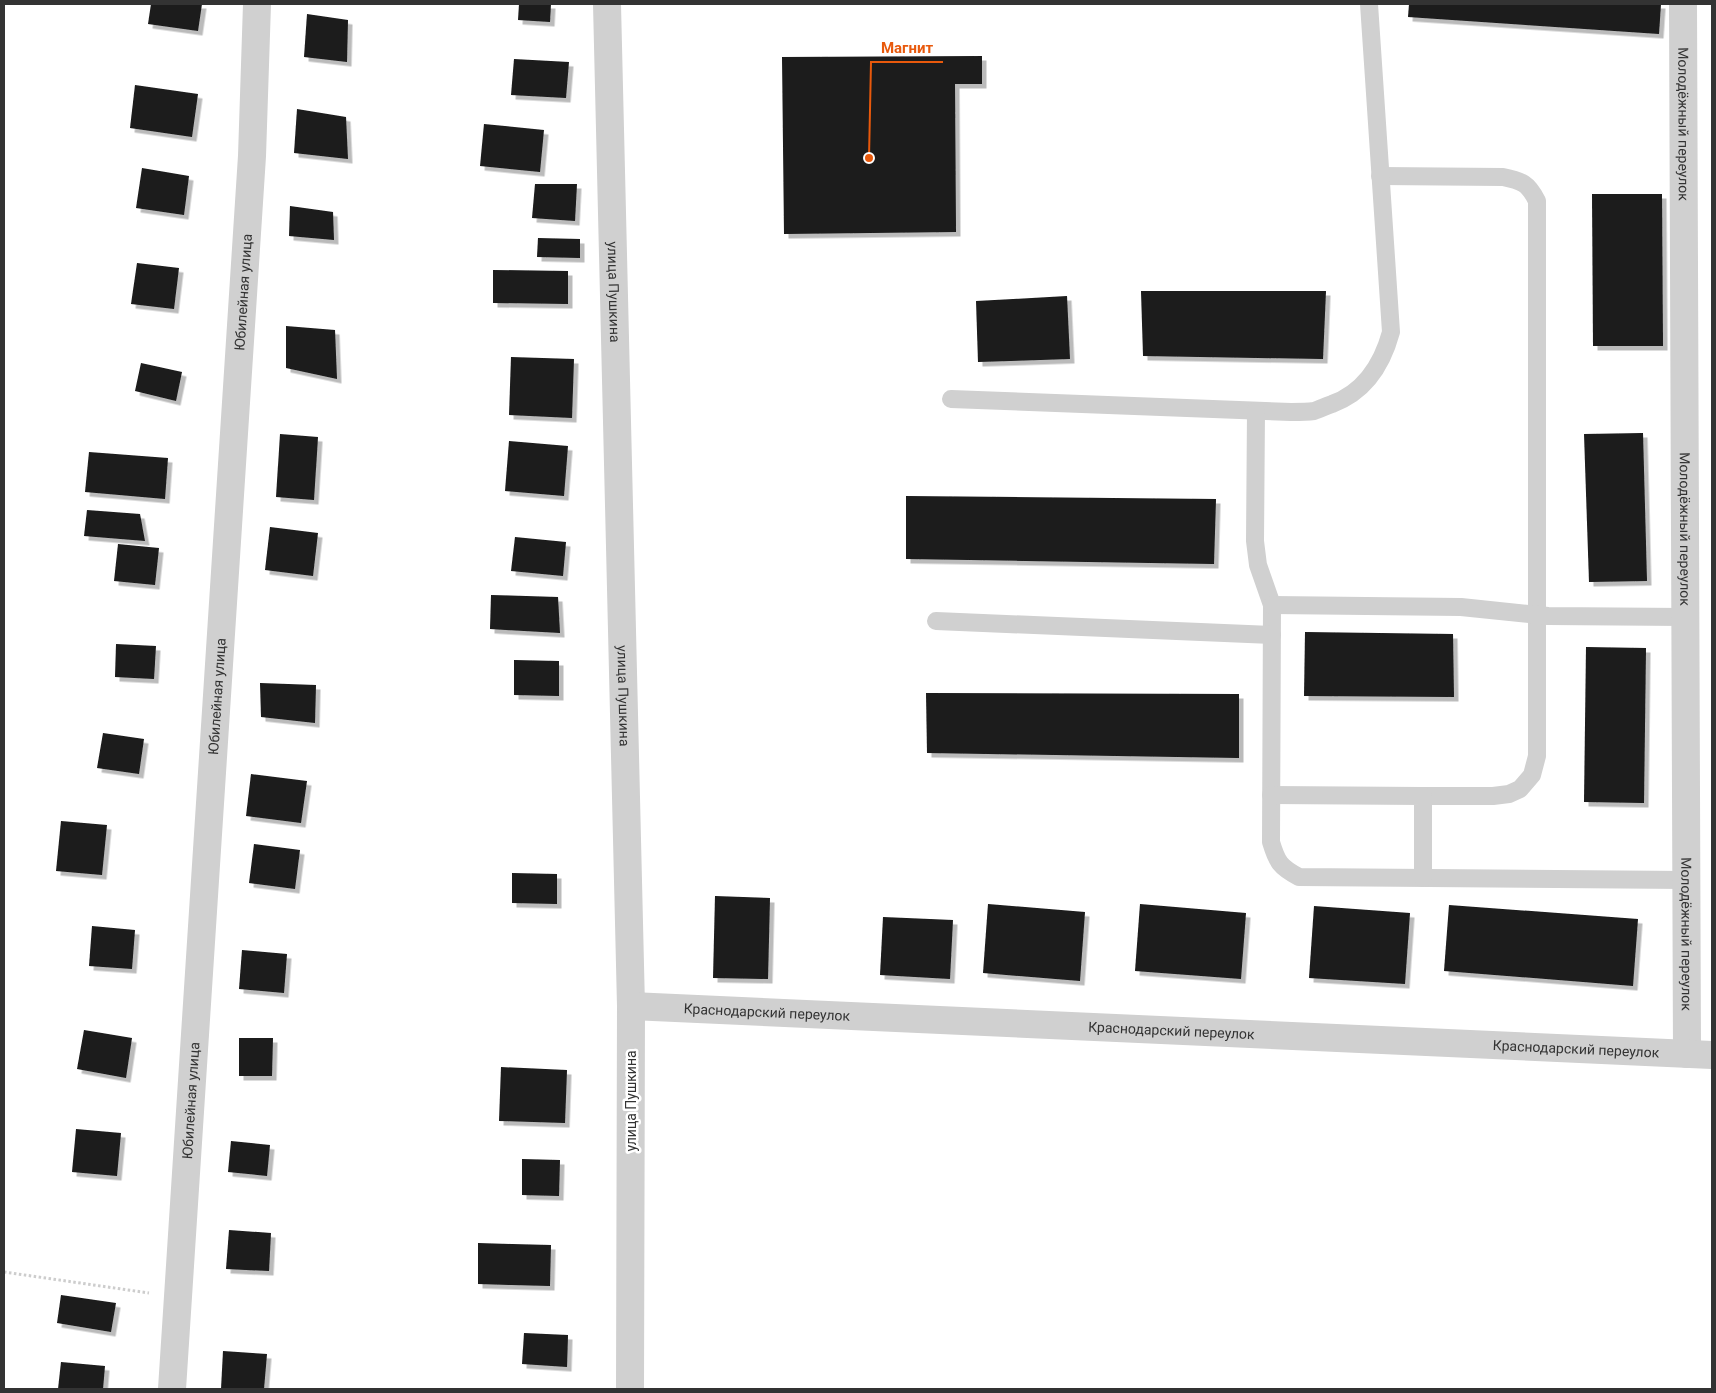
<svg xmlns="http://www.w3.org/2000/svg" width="1716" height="1393" viewBox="0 0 1716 1393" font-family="Roboto,sans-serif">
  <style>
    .building { fill: #1a1a1a; filter: url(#shadow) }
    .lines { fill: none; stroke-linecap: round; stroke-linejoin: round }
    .path { stroke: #cdcdcd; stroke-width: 3; stroke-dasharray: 2.5 2.5; stroke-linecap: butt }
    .service { stroke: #d0d0d0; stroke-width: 18 }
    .minor { stroke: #d0d0d0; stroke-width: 28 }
    .labels { text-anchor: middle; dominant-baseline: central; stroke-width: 5; stroke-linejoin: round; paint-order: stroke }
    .street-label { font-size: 14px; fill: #333; stroke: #fff }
    .leader { fill: none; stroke: #e8590c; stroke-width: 2 }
    .callout-dot { fill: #e8590c; stroke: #fff; stroke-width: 2 }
    .callout-label { font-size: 15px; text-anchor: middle; font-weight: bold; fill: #e8590c; stroke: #fff; stroke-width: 5; stroke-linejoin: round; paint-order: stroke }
  </style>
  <defs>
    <filter id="shadow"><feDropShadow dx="4.5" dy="4.5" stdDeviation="0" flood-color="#0004"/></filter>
  </defs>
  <rect width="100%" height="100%" fill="#fff"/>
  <g class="building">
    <polygon points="151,4 202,4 198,31 148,24"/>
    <polygon points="519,4 551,4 550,22 518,20"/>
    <polygon points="1409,4 1661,4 1659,34 1408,17"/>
    <polygon points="307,14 348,20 347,62 304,57"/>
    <polygon points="982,56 982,84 955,84 956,232 784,234 782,57"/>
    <polygon points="514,59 569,62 566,98 511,95"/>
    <polygon points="135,85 198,94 192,137 130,128"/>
    <polygon points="297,109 346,117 348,159 294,153"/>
    <polygon points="484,124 544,130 540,172 480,166"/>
    <polygon points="142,168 189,176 184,215 136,208"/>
    <polygon points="535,184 577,184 575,221 532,218"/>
    <polygon points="1592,194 1662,194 1663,346 1593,346"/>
    <polygon points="290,206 333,212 334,240 289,236"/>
    <polygon points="538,238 580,239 580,258 537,257"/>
    <polygon points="137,263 179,268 174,309 131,304"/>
    <polygon points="493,270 568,271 568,304 493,303"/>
    <polygon points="1141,291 1326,291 1323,359 1143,356"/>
    <polygon points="1067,296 1070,359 978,362 976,301"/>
    <polygon points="286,326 335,330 337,379 286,368"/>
    <polygon points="511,357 574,359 572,418 509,415"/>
    <polygon points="141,363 182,372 176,401 135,391"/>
    <polygon points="1643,433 1647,581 1589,582 1584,434"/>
    <polygon points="280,434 318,437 314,500 276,497"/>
    <polygon points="509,441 568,446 564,496 505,491"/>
    <polygon points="89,452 168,458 165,499 85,492"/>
    <polygon points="906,496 1216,499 1214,564 906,559"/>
    <polygon points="87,510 140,514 145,541 84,536"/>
    <polygon points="270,527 318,533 313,576 265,570"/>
    <polygon points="515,537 566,542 563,576 511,571"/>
    <polygon points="118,544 159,548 155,585 114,581"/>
    <polygon points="491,595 558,597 560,633 490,629"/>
    <polygon points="1305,632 1453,634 1454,697 1304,696"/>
    <polygon points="116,644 156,646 154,679 115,677"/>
    <polygon points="1586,647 1646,648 1644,803 1584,802"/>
    <polygon points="514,660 559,661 559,696 514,695"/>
    <polygon points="260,683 316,685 315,723 261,717"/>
    <polygon points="926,693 1239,694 1239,758 927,753"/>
    <polygon points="103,733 144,739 139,774 97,768"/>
    <polygon points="251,774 307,781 301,823 246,816"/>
    <polygon points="61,821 107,825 102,875 56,871"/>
    <polygon points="254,844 300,850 295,889 249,883"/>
    <polygon points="512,873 557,874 557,904 512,903"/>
    <polygon points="715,896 770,898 768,979 713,978"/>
    <polygon points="988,904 1085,912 1080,981 983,973"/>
    <polygon points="1140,904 1246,913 1241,979 1135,971"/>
    <polygon points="1449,905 1638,919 1633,986 1444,971"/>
    <polygon points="1314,906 1410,913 1405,984 1309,978"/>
    <polygon points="883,917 953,920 950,979 880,975"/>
    <polygon points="92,926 135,930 132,969 89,966"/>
    <polygon points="242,950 287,954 284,993 239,989"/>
    <polygon points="84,1030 132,1038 126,1078 77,1069"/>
    <polygon points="239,1038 273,1038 272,1076 239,1076"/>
    <polygon points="501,1067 567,1070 565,1123 499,1121"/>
    <polygon points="76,1129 121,1133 117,1176 72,1172"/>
    <polygon points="231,1141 270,1145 267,1176 228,1172"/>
    <polygon points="522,1159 560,1160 559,1196 522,1195"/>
    <polygon points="229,1230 271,1233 269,1271 226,1269"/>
    <polygon points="478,1243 551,1245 550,1286 478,1284"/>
    <polygon points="61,1295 116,1303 111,1332 57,1323"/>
    <polygon points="524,1333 568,1335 567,1367 522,1364"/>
    <polygon points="223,1351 267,1354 264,1389 221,1389"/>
    <polygon points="61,1362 105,1366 103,1389 58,1389"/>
  </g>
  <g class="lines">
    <polyline class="path" points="4,1272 149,1293"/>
    <g class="service">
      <path d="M 1380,176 L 1503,177 C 1522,181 1528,183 1537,201 L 1537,756 L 1532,775 L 1520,789 L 1509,794 L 1493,796 L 1423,796"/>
      <path d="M 951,399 L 1291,412 C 1298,412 1307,412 1314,411 C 1320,409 1326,406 1332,404 C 1365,392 1382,365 1391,332 L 1369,4"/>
      <path d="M 1256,411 L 1255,541 L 1258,565 L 1272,605 L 1271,842 C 1277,862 1280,867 1299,877 L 1686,880"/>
      <polyline points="1272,605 1461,607 1548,616 1685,617"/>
      <polyline points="936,621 1272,635"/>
      <polyline points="1271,795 1423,796 1423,878"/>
    </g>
    <g class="minor">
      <path id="s1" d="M 607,4 L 631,1006 L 630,1389"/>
      <path id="s2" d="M 1683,4 L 1687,1054"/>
      <path id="s3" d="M 631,1006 L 1712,1055"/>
      <path id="s4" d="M 172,1389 L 252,156 L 257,4"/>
    </g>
  </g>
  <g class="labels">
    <g class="street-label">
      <text stroke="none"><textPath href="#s2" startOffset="120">Молодёжный переулок</textPath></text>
      <text stroke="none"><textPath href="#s4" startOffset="1099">Юбилейная улица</textPath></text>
      <text stroke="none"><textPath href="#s1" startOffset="288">улица Пушкина</textPath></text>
      <text stroke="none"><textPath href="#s2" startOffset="525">Молодёжный переулок</textPath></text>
      <text stroke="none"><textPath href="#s1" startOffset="692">улица Пушкина</textPath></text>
      <text stroke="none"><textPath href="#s4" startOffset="694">Юбилейная улица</textPath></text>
      <text stroke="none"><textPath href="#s2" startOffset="930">Молодёжный переулок</textPath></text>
      <text stroke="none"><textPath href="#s3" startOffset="136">Краснодарский переулок</textPath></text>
      <text stroke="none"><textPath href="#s3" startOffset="541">Краснодарский переулок</textPath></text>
      <text stroke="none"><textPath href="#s3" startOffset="946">Краснодарский переулок</textPath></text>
      <text stroke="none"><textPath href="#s4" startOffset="289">Юбилейная улица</textPath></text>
      <text transform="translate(631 1101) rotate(-90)">улица Пушкина</text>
    </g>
  </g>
  <path class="leader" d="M869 158L871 62H943"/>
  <circle class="callout-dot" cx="869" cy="158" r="5"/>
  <g class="callout-label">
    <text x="907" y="53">Магнит</text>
  </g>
  <rect width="1716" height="1393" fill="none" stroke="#333333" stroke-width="10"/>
</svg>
